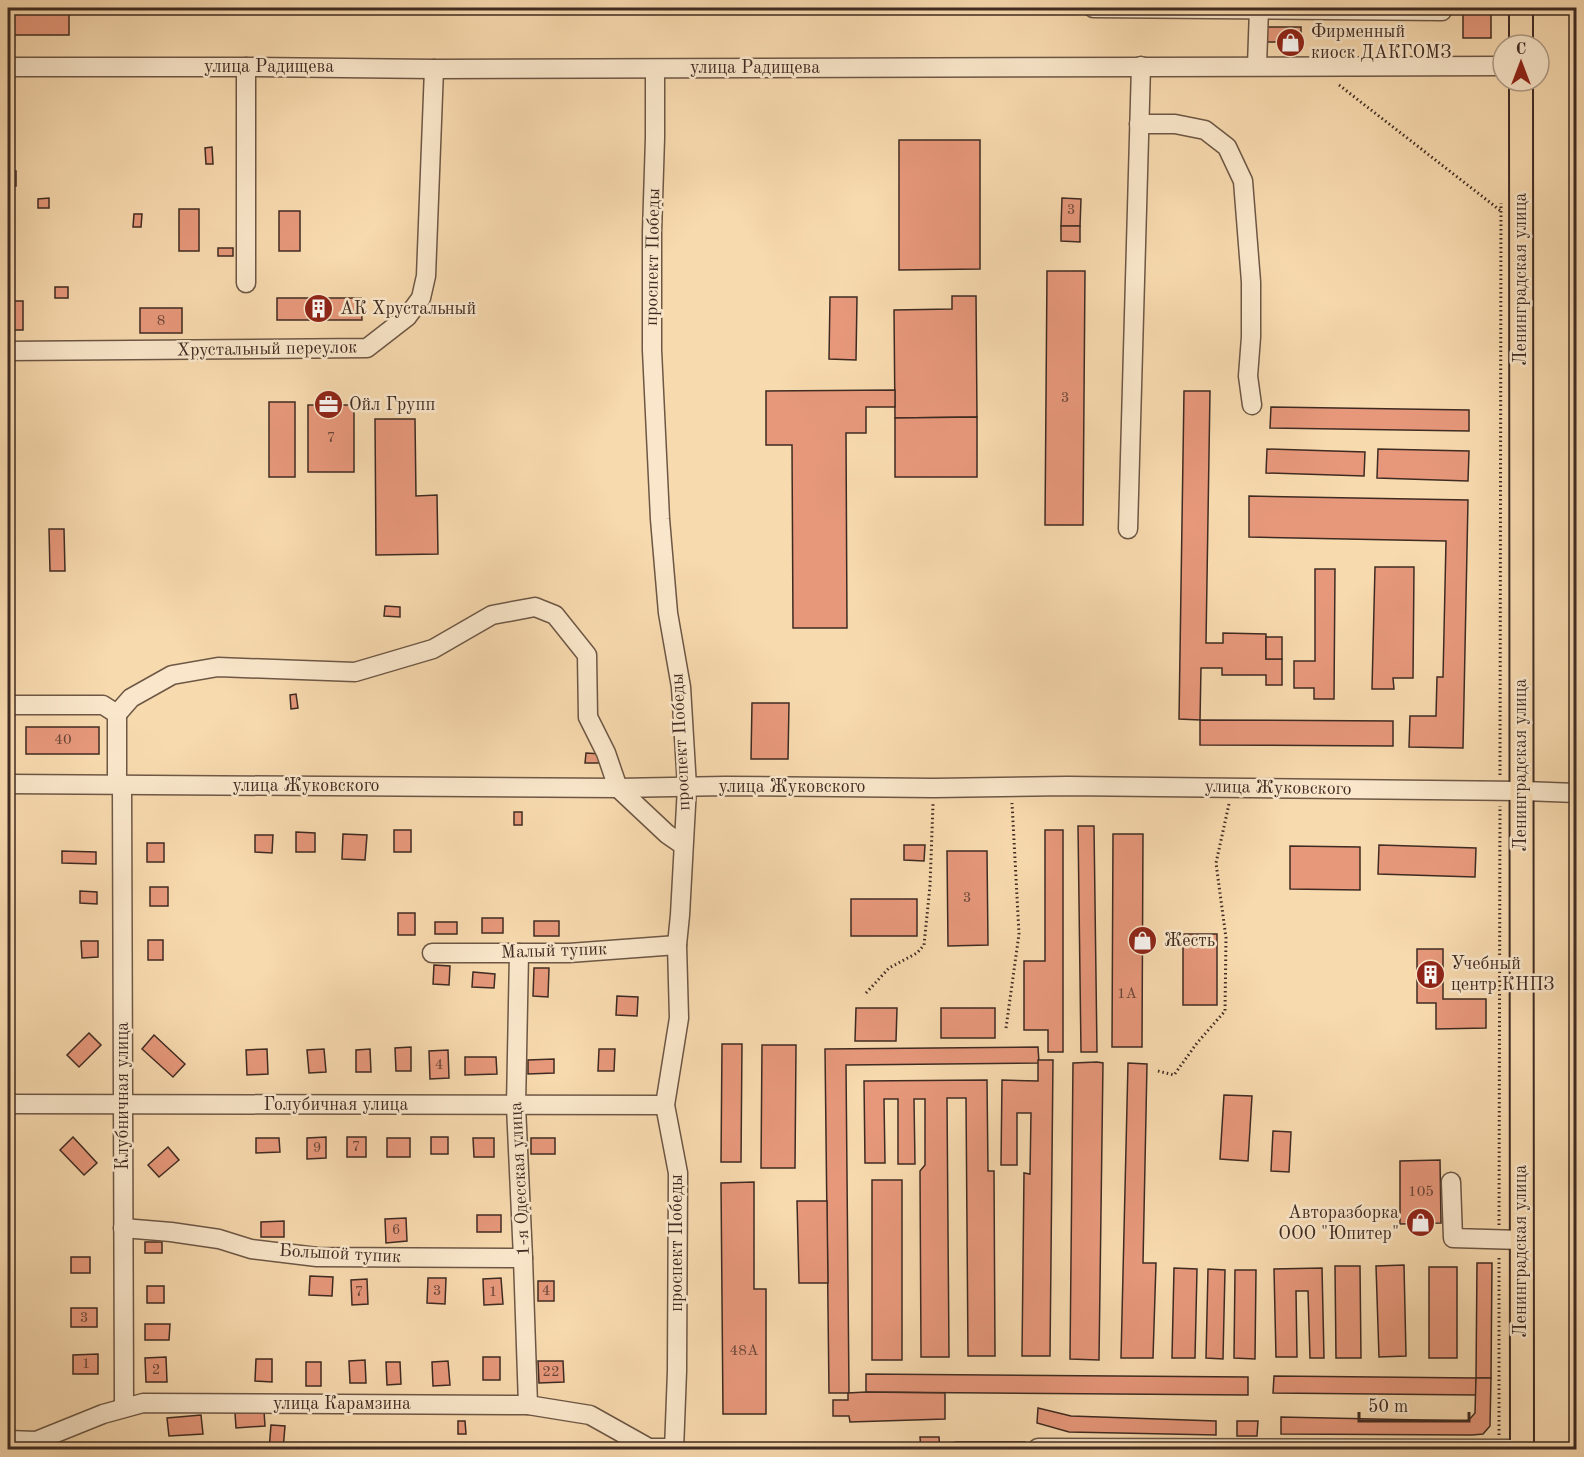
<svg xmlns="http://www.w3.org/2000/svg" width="1584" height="1457" viewBox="0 0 1584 1457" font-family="'Old Standard TT',serif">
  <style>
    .building { fill: #e7987b; stroke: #3f2b22; stroke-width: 1.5 }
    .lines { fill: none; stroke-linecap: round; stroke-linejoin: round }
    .minor-casing { stroke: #6d5745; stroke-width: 21 }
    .major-casing { stroke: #3f2b22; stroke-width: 26 }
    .path { stroke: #3f2b22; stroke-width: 3; stroke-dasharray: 1.5 3; stroke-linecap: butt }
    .minor { stroke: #fae7cb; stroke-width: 18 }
    .major { stroke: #f8daaf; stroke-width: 22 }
    .labels { text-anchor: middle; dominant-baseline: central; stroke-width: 5; stroke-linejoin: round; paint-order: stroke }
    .number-label { font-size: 15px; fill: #694638 }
    .poi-label { font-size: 18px; fill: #3f2b22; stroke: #fae7cb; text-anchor: start }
    .street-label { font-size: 18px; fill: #3f2b22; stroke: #fae7cb }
  </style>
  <rect width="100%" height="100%" fill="#f8daaf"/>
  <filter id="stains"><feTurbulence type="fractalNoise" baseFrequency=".00333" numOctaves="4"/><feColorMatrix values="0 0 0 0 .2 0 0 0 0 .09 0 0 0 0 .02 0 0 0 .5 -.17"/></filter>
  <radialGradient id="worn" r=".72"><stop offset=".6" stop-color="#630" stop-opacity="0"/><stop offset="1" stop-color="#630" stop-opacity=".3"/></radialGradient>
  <g class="building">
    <rect x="8" y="8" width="61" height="27"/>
    <rect x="1463" y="8" width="28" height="30"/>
    <rect x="1265" y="27" width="36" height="15"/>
    <polygon points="899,140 980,140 980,269 899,270"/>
    <polygon points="212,147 213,164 206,164 205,148"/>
    <rect x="9" y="171" width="7" height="15"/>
    <polygon points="49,198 49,208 38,208 38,199"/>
    <polygon points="1062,198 1081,199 1080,226 1061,226"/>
    <rect x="179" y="209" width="20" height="42"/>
    <rect x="279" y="211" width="21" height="40"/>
    <polygon points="134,214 142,214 141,227 133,227"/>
    <polygon points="1061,226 1080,226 1080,242 1061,241"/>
    <rect x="218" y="248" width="15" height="8"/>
    <polygon points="1047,271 1085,271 1083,525 1045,525"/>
    <rect x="55" y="287" width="13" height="11"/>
    <polygon points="952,296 976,296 977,417 895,418 894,310 952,309"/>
    <polygon points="830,297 857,297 856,360 829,359"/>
    <polygon points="277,298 361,298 362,320 277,320"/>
    <rect x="8" y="301" width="15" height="29"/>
    <rect x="140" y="308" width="42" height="25"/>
    <polygon points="895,390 895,407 866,407 866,433 846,433 847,628 793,628 792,445 766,445 766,391"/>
    <polygon points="1184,391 1210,391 1206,643 1223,643 1223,633 1266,634 1266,659 1282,659 1282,685 1266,685 1266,675 1222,675 1222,668 1201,668 1200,720 1179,719"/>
    <rect x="269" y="402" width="26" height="75"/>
    <rect x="308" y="405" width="46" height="67"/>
    <polygon points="1271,407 1469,410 1469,431 1270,428"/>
    <polygon points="977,417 977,477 895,477 895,418"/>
    <polygon points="375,419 415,419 416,496 437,495 438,554 376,555"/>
    <polygon points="1267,449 1365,452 1364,476 1266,473"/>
    <polygon points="1378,449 1469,451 1468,481 1377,478"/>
    <polygon points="1249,496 1468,500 1463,748 1409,747 1410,716 1436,716 1437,677 1443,677 1446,541 1249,537"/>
    <polygon points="49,529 64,529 65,571 50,571"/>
    <polygon points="1375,567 1414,567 1413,678 1393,678 1394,689 1372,689"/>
    <polygon points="1315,569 1335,569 1334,699 1314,699 1314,688 1294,688 1294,661 1315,661"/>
    <polygon points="385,606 400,607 400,617 384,616"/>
    <rect x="1266" y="637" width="16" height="22"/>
    <polygon points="296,694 298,708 291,709 290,695"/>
    <polygon points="752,703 789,703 788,759 751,759"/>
    <polygon points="1200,720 1393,721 1393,746 1200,745"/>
    <rect x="26" y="727" width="73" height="27"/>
    <polygon points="586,753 601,754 601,763 585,763"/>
    <rect x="514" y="812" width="8" height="13"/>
    <polygon points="1078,826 1094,826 1097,1052 1081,1052"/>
    <rect x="394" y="830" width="17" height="22"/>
    <polygon points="1045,830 1063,830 1063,1052 1048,1052 1048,1030 1024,1030 1024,961 1045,961"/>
    <polygon points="296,832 315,833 315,852 296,852"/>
    <polygon points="343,834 367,835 365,860 342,859"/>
    <polygon points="1113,834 1143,834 1142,1047 1112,1047"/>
    <polygon points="255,835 273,835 272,853 255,852"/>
    <rect x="147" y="843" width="17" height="19"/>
    <polygon points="904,845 925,845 924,861 904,860"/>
    <polygon points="1379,845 1476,848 1475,877 1378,874"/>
    <polygon points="1290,846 1360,847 1360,890 1290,889"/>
    <polygon points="62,851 96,852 96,864 62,863"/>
    <polygon points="947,851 987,851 988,945 948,946"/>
    <rect x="150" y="887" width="18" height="19"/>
    <polygon points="80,891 97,892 97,904 80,903"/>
    <rect x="851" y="899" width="66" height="37"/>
    <rect x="398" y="913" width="17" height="22"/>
    <rect x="482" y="918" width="21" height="15"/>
    <rect x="534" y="921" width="25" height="15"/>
    <rect x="435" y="922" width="22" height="12"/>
    <rect x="1183" y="934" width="34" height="71"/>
    <rect x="148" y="940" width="15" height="20"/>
    <polygon points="81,941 98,941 98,957 82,958"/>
    <polygon points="1417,949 1443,949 1443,999 1486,999 1486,1028 1436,1029 1436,1003 1417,1003"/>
    <polygon points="434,965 450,966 449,985 433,984"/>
    <polygon points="534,968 549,968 548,997 533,996"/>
    <polygon points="473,972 495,974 494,988 472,987"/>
    <polygon points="617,996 638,997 637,1016 616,1015"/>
    <polygon points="856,1008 897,1008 896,1041 855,1041"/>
    <rect x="941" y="1008" width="54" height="30"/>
    <polygon points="89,1033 101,1045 79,1067 67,1055"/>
    <polygon points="154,1035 185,1064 173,1077 142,1049"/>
    <polygon points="722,1044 742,1044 741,1162 721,1162"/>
    <polygon points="762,1045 796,1045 795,1168 761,1168"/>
    <polygon points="411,1047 411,1071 396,1071 395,1048"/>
    <polygon points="1038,1047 1039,1063 846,1065 849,1393 829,1393 825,1049"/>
    <polygon points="267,1049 268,1074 247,1075 246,1050"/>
    <polygon points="324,1049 326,1072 309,1073 307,1050"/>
    <polygon points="370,1049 371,1072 356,1072 356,1050"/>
    <polygon points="599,1049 615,1049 614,1071 598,1071"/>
    <polygon points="448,1050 449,1078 430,1079 429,1051"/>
    <polygon points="465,1057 496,1057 497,1074 465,1075"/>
    <polygon points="554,1059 554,1073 528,1074 528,1060"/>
    <polygon points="1038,1060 1053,1060 1050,1356 1022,1356 1024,1173 1030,1174 1031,1113 1017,1113 1017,1165 1001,1165 1002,1080 1038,1081"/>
    <polygon points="1097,1062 1103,1063 1099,1360 1070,1359 1073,1063"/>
    <polygon points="1128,1063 1147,1064 1143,1263 1156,1263 1153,1358 1121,1358"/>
    <polygon points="987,1080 988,1171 994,1171 995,1356 968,1356 966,1098 947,1098 949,1357 921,1357 920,1171 925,1165 925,1099 914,1099 915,1164 898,1164 898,1099 884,1099 885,1163 865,1163 864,1081"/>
    <polygon points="1224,1095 1252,1096 1248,1161 1220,1159"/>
    <polygon points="1273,1131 1291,1132 1289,1172 1271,1171"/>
    <polygon points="73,1137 97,1163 84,1175 60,1150"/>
    <polygon points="326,1137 326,1158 307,1159 307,1138"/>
    <rect x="347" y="1137" width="19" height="20"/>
    <rect x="431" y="1137" width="17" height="17"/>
    <polygon points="256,1138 279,1138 280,1152 256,1153"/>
    <rect x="387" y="1138" width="23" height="19"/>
    <polygon points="473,1138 494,1138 494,1157 474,1157"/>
    <rect x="531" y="1138" width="24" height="16"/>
    <polygon points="168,1147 179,1160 159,1177 148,1165"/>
    <polygon points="1440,1160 1441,1223 1400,1224 1400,1161"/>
    <rect x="872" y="1180" width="30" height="180"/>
    <polygon points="754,1182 754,1289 766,1289 766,1414 723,1414 721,1183"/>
    <polygon points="797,1201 827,1201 828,1283 799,1283"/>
    <rect x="477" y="1215" width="24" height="17"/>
    <polygon points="406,1218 407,1241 386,1243 385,1219"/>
    <polygon points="284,1221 284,1237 261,1237 261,1222"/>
    <rect x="145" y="1242" width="17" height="11"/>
    <rect x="71" y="1257" width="19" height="16"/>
    <polygon points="1477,1263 1492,1263 1491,1378 1476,1378"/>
    <polygon points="1404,1265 1406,1356 1379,1357 1376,1266"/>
    <polygon points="1335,1266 1360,1266 1361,1358 1336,1358"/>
    <rect x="1429" y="1267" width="28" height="91"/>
    <polygon points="1174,1268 1197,1269 1195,1358 1172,1358"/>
    <polygon points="1322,1268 1324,1358 1310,1358 1308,1291 1296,1291 1297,1357 1276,1357 1274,1269"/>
    <polygon points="1208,1269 1225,1270 1223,1359 1206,1358"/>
    <polygon points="1235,1270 1256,1270 1255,1359 1234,1358"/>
    <polygon points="310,1276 333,1277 332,1296 309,1295"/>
    <polygon points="428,1278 446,1278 445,1304 427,1303"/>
    <polygon points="501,1278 503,1304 484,1305 483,1279"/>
    <polygon points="367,1279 368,1304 352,1305 351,1280"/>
    <rect x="538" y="1281" width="16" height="20"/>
    <rect x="147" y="1286" width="17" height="17"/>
    <rect x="71" y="1308" width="26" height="19"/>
    <polygon points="145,1324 170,1324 169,1340 145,1340"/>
    <polygon points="98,1354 98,1374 73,1374 73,1355"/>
    <polygon points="166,1357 167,1382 146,1382 145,1358"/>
    <rect x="483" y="1357" width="17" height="23"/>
    <polygon points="256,1359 272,1359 272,1382 255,1381"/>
    <polygon points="365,1360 366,1383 350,1383 349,1361"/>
    <polygon points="448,1361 450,1385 433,1386 432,1362"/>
    <polygon points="538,1361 563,1361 564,1382 539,1383"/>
    <rect x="306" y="1362" width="15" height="24"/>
    <polygon points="386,1362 400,1362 401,1384 387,1385"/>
    <polygon points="866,1374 1248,1377 1248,1395 866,1392"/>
    <polygon points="1274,1376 1476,1378 1476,1395 1273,1393"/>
    <polygon points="1476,1378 1491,1378 1490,1426 1483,1434 1472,1435 1281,1434 1281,1417 1468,1421 1475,1413"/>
    <polygon points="866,1392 945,1393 945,1419 850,1422 849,1416 833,1416 833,1400 848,1400 848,1393"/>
    <polygon points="1038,1408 1071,1416 1216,1421 1216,1435 1069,1432 1037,1423"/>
    <polygon points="264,1411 265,1426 236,1428 235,1413"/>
    <polygon points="201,1415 203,1434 169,1436 167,1418"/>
    <polygon points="458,1421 465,1421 466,1434 458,1434"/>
    <polygon points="1237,1421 1258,1421 1257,1436 1237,1436"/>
    <polygon points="271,1425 285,1426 283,1450 269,1450"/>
    <polygon points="920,1437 939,1437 940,1450 921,1450"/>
    <rect x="955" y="1442" width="70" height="8"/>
  </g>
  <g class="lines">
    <defs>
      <g id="minor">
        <polyline points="1093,8 1442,11 1442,8"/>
        <polyline points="1257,66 1259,8"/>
        <polyline points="8,67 246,67 434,69 1503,66"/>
        <polyline points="246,67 246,283"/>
        <polyline points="655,69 655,138 652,232 652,350 660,519 668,613 681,687 687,787 680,915 677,945 679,1018 665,1105 678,1173 677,1371 674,1450"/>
        <polyline points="1139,124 1175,124 1205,130 1227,147 1243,181 1251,282 1251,337 1248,376 1252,405"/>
        <polyline points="8,351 367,348 407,317 421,298 426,276 434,69"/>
        <polyline points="1128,529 1141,66"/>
        <polyline points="8,705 103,705 117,714 117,784"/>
        <polyline points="117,714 131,698 172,675 218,667 355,672 433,649 492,615 535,607 555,615 587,655 588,717 606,753 618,788 667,834 683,845"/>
        <polyline points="8,784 618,788 725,786 934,788 1067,786 1521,791 1576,793"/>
        <polyline points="122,784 124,1407"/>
        <polyline points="432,953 569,953 677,945"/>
        <polyline points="519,953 516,1106 523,1258 528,1405"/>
        <polyline points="8,1104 665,1105"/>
        <polyline points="1451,1182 1453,1238 1521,1240"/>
        <polyline points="123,1228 171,1232 219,1239 251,1249 317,1257 523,1258"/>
        <polyline points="8,1440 36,1441 103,1414 143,1403 528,1405 590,1415 649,1448 674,1448"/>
        <polyline points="1038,1448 1522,1449"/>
      </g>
      <g id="major">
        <polyline points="1521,45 1521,8"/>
        <polyline points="1521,81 1522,1450"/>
      </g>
    </defs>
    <use href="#minor" class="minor-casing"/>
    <use href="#major" class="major-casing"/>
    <g class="path">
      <polyline points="1339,85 1501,211"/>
      <polyline points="1500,775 1501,203"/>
      <polyline points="866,993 889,968 917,953 924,945 930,886 933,804"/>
      <polyline points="1006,1028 1019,934 1012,803"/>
      <polyline points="1158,1071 1174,1075 1197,1043 1225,1011 1226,938 1216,863 1229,804"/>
      <polyline points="1499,1225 1500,806"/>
      <polyline points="1499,1435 1499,1256"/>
    </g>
    <use href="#minor" class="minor"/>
    <use href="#major" class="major"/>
  </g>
  <defs>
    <symbol id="shop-disc" viewBox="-11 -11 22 22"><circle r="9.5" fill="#8f2418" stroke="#fae7cb"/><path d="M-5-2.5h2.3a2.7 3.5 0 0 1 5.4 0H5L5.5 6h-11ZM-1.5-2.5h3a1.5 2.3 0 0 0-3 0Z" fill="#fff"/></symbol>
    <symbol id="building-disc" viewBox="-11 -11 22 22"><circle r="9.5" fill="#8f2418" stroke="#fae7cb"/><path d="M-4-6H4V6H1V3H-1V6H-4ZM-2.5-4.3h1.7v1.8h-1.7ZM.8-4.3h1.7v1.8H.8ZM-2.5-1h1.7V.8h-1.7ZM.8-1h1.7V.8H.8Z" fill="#fff"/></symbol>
    <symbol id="office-disc" viewBox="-11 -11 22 22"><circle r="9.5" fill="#8f2418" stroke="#fae7cb"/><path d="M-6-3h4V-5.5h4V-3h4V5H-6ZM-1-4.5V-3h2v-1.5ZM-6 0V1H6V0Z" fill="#fff"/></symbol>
  </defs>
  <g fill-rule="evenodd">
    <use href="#shop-disc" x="1274" y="26" width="33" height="33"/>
    <use href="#building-disc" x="302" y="292" width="33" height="33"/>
    <use href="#office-disc" x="312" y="388" width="33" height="33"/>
    <use href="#shop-disc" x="1126" y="924" width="33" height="33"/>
    <use href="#building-disc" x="1414" y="958" width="33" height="33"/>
    <use href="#shop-disc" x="1404" y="1206" width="33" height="33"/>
  </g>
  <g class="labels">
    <g class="number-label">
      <text x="1071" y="210">3</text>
      <text x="161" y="321">8</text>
      <text x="1065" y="398">3</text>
      <text x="331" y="438">7</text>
      <text x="63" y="740">40</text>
      <text x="967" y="898">3</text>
      <text x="1127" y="994">1А</text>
      <text x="439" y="1065">4</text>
      <text x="356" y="1147">7</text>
      <text x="317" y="1148">9</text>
      <text x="1421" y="1192">105</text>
      <text x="396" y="1230">6</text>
      <text x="437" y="1291">3</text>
      <text x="546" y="1291">4</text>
      <text x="359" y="1292">7</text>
      <text x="493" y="1292">1</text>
      <text x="84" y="1318">3</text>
      <text x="744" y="1351">48А</text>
      <text x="86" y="1364">1</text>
      <text x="156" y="1370">2</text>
      <text x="551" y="1372">22</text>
    </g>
    <g class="poi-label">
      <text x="1311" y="32">Фирменный<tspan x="1311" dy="21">киоск ДАКГОМЗ</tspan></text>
      <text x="340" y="309">АК Хрустальный</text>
      <text x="349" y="405">Ойл Групп</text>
      <text x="1164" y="941">Жесть</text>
      <text x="1451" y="964">Учебный<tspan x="1451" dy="21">центр КНПЗ</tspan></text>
      <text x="1399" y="1213" text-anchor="end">Авторазборка<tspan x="1399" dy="21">ООО "Юпитер"</tspan></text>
    </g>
    <g class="street-label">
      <text x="269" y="67">улица Радищева</text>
      <text x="755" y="68">улица Радищева</text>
      <text transform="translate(653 257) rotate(-89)">проспект Победы</text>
      <text transform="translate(1521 279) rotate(-90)">Ленинградская улица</text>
      <text transform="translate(267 349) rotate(-1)">Хрустальный переулок</text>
      <text transform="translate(681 742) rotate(-93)">проспект Победы</text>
      <text transform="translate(1521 765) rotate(-90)">Ленинградская улица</text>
      <text x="306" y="786">улица Жуковского</text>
      <text x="792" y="787">улица Жуковского</text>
      <text transform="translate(1278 788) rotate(1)">улица Жуковского</text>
      <text transform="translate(554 951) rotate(-2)">Малый тупик</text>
      <text transform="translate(123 1096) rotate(-90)">Клубничная улица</text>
      <text x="336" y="1105">Голубичная улица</text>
      <text transform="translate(520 1179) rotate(-93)">1-я Одесская улица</text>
      <text transform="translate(677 1243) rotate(-90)">проспект Победы</text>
      <text transform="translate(1521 1251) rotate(-90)">Ленинградская улица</text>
      <text transform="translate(340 1254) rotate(3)">Большой тупик</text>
      <text x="342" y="1404">улица Карамзина</text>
    </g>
  </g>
  <rect width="1584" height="1457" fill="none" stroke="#f8daaf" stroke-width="30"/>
  <rect x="9" y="9" width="1566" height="1439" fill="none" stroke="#3f2b22" stroke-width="3"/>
  <rect x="15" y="15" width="1554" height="1427" fill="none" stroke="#3f2b22" stroke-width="1.5"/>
  <g transform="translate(1521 63)"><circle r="28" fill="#fae7cb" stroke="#af9c87" stroke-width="1.5"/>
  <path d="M0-4.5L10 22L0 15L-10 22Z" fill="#8f2418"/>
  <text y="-9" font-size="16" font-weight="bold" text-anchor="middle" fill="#3f2b22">С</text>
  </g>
  <path d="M1359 1412v9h110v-9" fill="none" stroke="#3f2b22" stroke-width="3"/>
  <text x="1368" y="1412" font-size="18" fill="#3f2b22" stroke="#fae7cb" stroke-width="4.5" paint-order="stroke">50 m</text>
  <rect width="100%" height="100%" filter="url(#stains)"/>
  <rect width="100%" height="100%" fill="url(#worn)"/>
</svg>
